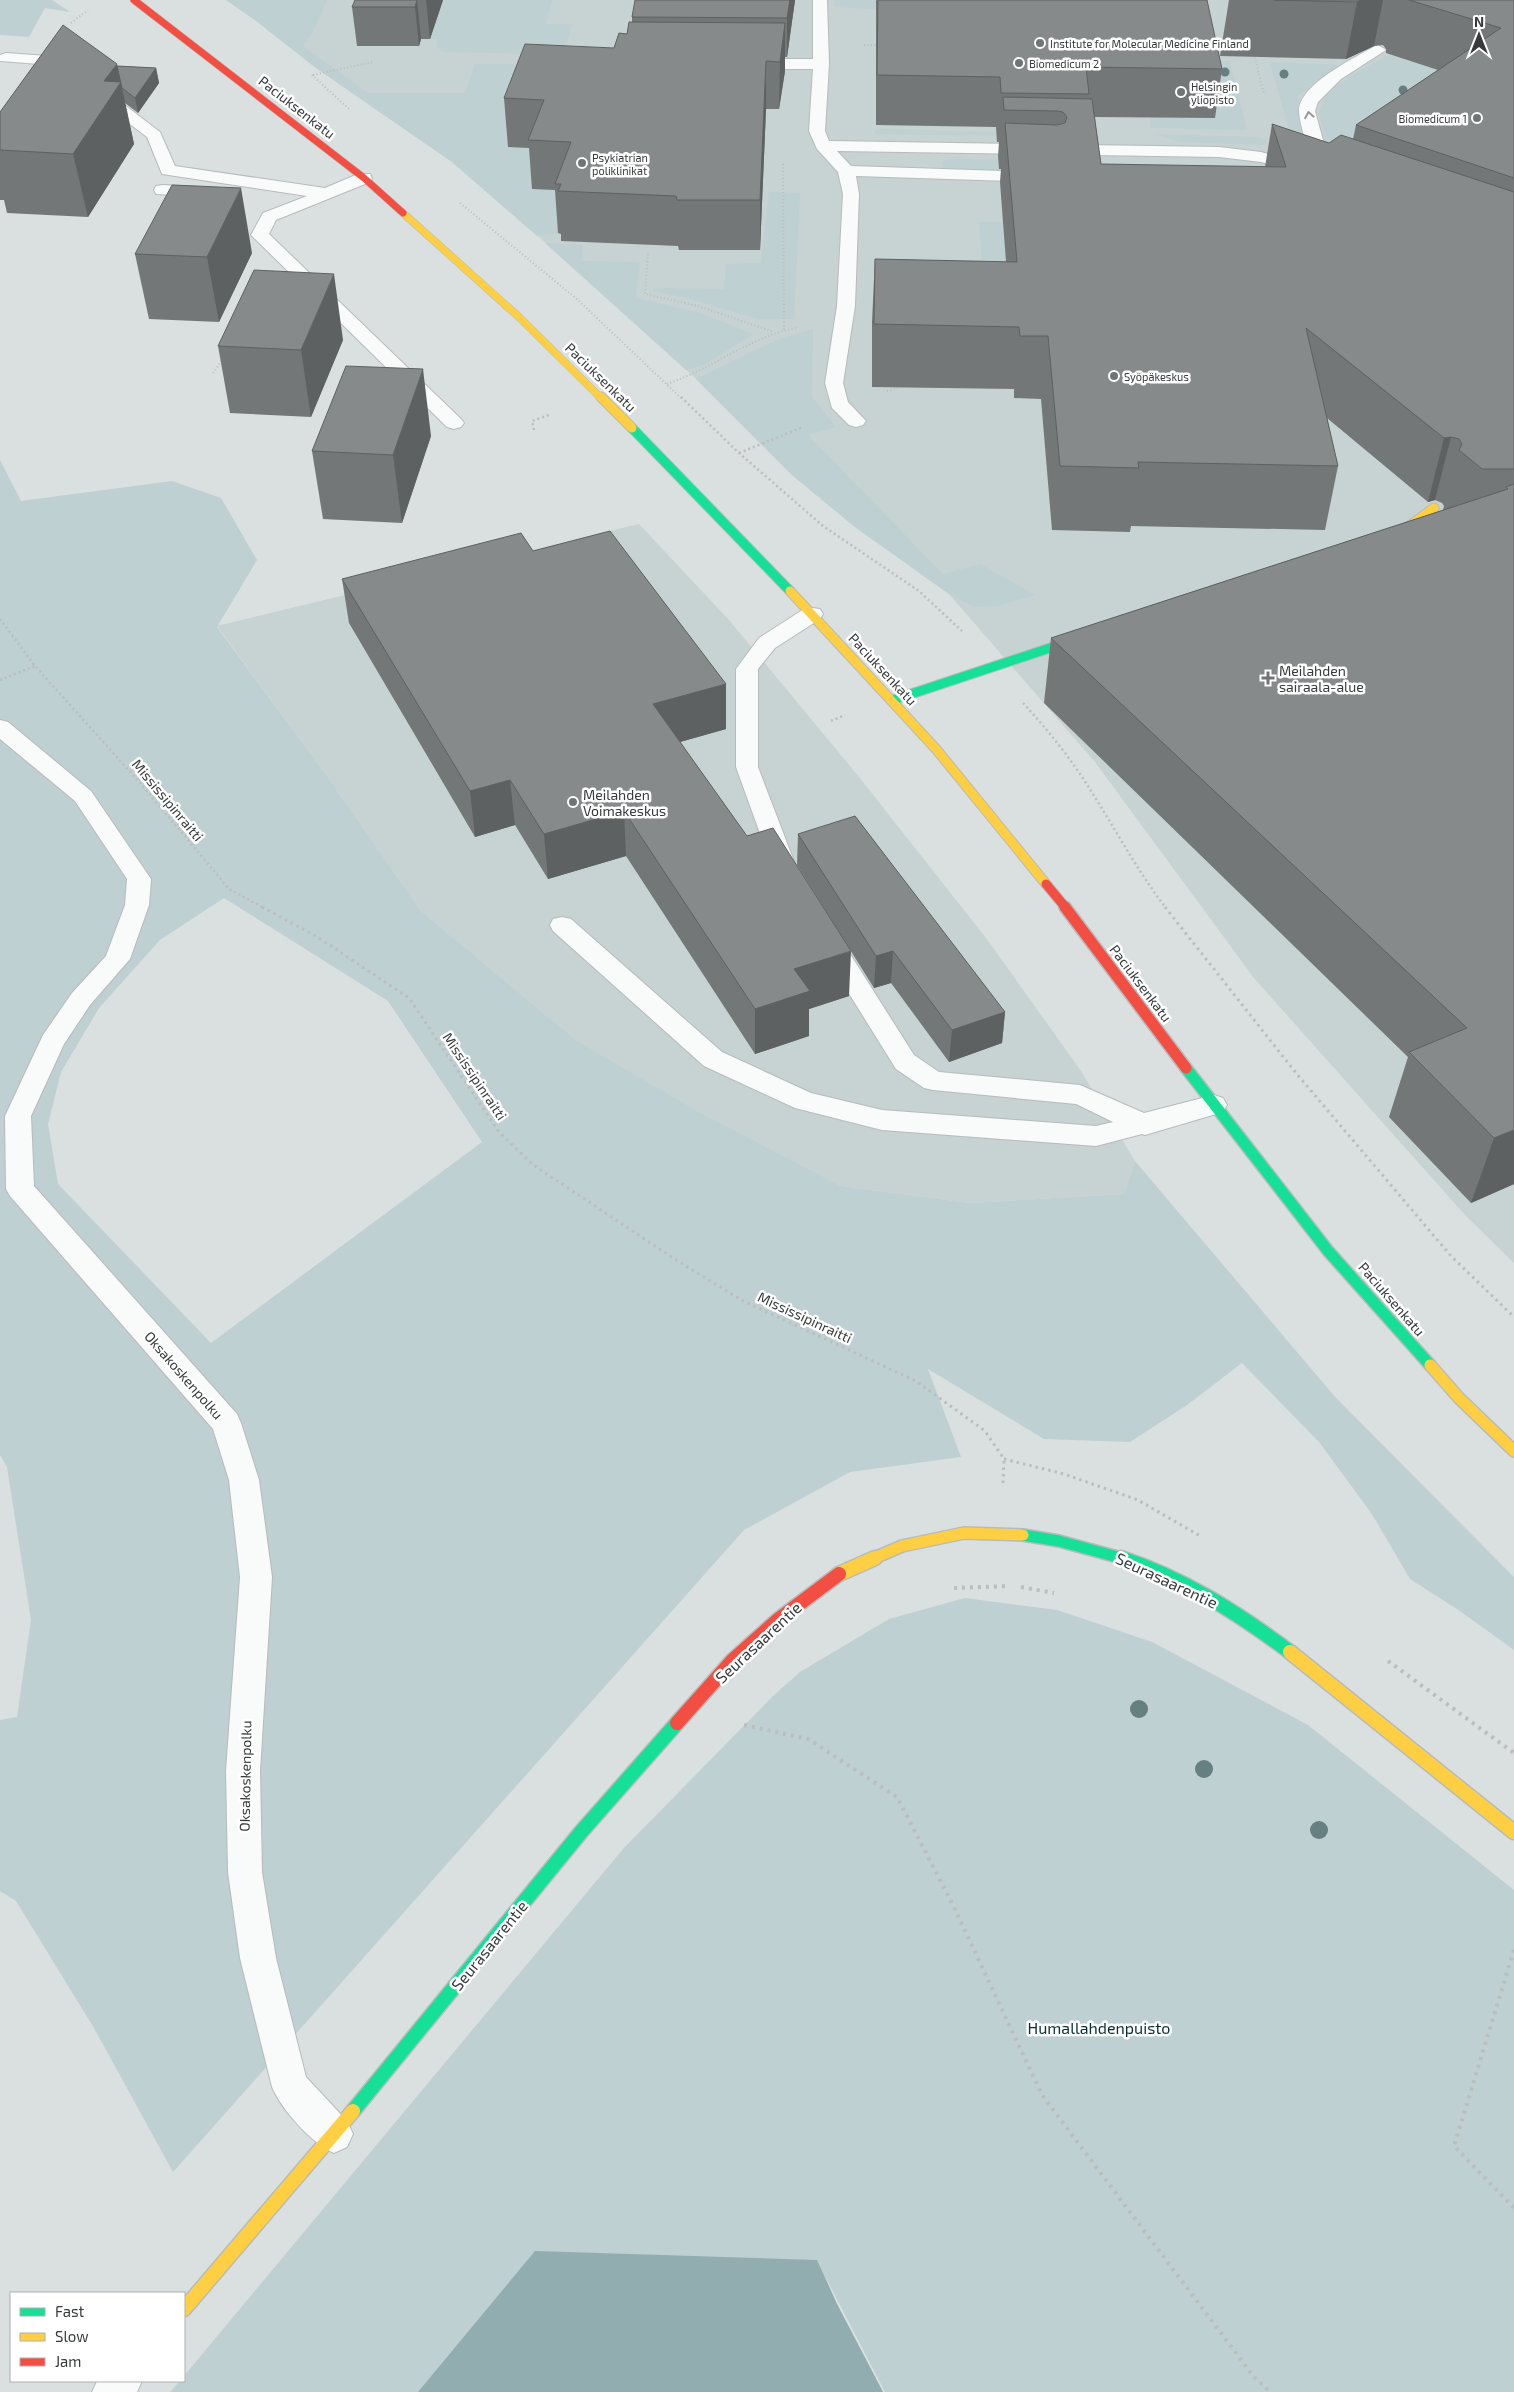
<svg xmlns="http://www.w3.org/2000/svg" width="1514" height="2392" viewBox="0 0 1514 2392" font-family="'Exo 2',sans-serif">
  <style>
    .built { fill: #c7d2d3 }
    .green { fill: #bed0d2; fill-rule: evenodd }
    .water { fill: #92adb0 }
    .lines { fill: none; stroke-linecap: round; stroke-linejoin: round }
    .lane-casing { stroke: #b7bbbb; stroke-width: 2 }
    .street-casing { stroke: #b7bbbb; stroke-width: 2 }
    .fast-far2-casing { stroke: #b7bbbb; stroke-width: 11 }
    .fast-far1-casing { stroke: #b7bbbb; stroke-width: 14 }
    .fast-casing { stroke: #b7bbbb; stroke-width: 17 }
    .slow-far3-casing { stroke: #b7bbbb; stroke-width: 8 }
    .slow-far2-casing { stroke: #b7bbbb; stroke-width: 11 }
    .slow-far1-casing { stroke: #b7bbbb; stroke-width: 14 }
    .slow-casing { stroke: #b7bbbb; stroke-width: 17 }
    .jam-far3-casing { stroke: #b7bbbb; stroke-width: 8 }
    .jam-far2-casing { stroke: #b7bbbb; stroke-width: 11 }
    .jam-far1-casing { stroke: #b7bbbb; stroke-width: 14 }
    .jam-casing { stroke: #b7bbbb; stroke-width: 17 }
    .path-far3 { stroke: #bbbebe; stroke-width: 2; stroke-dasharray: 1 2.5; stroke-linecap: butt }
    .path-far2 { stroke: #bbbebe; stroke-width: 2.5; stroke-dasharray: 2 3; stroke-linecap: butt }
    .path-far1 { stroke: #bbbebe; stroke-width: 3; stroke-dasharray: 2.5 4; stroke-linecap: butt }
    .path { stroke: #bbbebe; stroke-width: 4; stroke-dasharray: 3 5; stroke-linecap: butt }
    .lane { fill: #f9fafa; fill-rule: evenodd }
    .street { fill: #f9fafa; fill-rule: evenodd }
    .fast-far2 { stroke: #16e098; stroke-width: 9 }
    .fast-far1 { stroke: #16e098; stroke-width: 11 }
    .fast { stroke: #16e098; stroke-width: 14 }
    .slow-far3 { stroke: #ffcf43; stroke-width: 7 }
    .slow-far2 { stroke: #ffcf43; stroke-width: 9 }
    .slow-far1 { stroke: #ffcf43; stroke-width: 11 }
    .slow { stroke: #ffcf43; stroke-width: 14 }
    .jam-far3 { stroke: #f24e42; stroke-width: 7 }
    .jam-far2 { stroke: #f24e42; stroke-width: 9 }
    .jam-far1 { stroke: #f24e42; stroke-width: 11 }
    .jam { stroke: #f24e42; stroke-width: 14 }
    .tree { fill: #667f81 }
    .wall { fill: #737777 }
    .shaded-wall { fill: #5e6161 }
    .building { fill: #868a8a; stroke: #5e6161 }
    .oneway { stroke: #989a9a }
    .poi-dot { fill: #6f7474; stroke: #fff; stroke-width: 2 }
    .labels { text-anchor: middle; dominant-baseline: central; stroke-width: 5; stroke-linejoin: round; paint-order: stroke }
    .far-poi-label { font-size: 11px; fill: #363a3a; stroke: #fff; text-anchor: start }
    .street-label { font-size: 14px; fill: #363a3a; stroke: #fff }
    .poi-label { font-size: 14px; fill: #363a3a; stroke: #fff; text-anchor: start }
    .near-street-label { font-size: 16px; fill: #363a3a; stroke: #fff }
    .near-park-label { font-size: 16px; fill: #083034; stroke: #fff }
  </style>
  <rect width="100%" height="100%" fill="#dadfdf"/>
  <g class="built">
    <polygon points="226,0 1514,0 1514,1263 1465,1215 1254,978 1095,762 949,594 855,527 792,475 696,379 591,282 452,162 316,68 255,20"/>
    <polygon points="639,524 729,620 859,777 986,938 1081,1071 1135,1161 1126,1194 970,1203 841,1186 696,1110 576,1040 421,911 327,776 217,626"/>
  </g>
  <g class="green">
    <polygon points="0,0 52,0 70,12 45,8 29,37 0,35"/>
    <polygon points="226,0 327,0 314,30 303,46 368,93 465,93 475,64 553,64 536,148 575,190 558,233 537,236 452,162 316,68 255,20"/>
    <polygon points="443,0 552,0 546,24 572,24 566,48 526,54 443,52 436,46 437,39 430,39"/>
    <polygon points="835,0 994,0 912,11 835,7"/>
    <path d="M 1390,54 L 1487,85 L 1335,175 L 1319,113 C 1324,85 1366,68 1390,54 Z"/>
    <polygon points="1203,61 1230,61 1247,130 1151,128 1150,117 1190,118"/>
    <polygon points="1270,62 1337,65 1343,70 1298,95 1309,148 1294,147"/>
    <polygon points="879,129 1034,133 1022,136 875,134 874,131"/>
    <polygon points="1155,134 1257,137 1266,140 1267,143 1264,145 1180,142"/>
    <polygon points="950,159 1025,160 1026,170 943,169 943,162"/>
    <polygon points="769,192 800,193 794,319 757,319 691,299 653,291 653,288 724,289 726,264 761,263"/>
    <polygon points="979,222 1003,222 1010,310 982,265"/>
    <polygon points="545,243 583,245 581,261 639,262 636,298 697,312 753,334 704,365 686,370"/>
    <polygon points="813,329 812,397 836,427 808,435 943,574 980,564 1035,595 996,606 975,607 949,594 855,527 792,475 696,379 779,339"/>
    <path d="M 0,460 L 21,501 L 172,481 L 221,498 L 257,560 L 217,627 L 327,776 L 421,911 L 576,1040 L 696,1110 L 841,1186 L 970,1203 L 1125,1194 L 1135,1161 L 1336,1398 L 1514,1577 L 1514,1650 L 1460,1611 L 1410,1579 L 1372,1514 L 1319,1442 L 1242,1363 L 1187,1405 L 1130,1442 L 1044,1439 L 928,1369 L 961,1457 L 850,1472 L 744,1530 L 173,2172 L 94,2028 L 16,1901 L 0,1891 L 0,1720 L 17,1717 L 31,1620 L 7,1467 L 0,1455 ZM 224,898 L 388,1001 L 482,1142 L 211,1343 L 58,1184 L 48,1124 L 61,1072 L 99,1008 L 160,940 Z"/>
    <polygon points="965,1598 1057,1610 1152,1642 1308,1725 1514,1890 1514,2392 885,2392 824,2274 837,2304 883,2392 170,2392 180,2381 184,2381 184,2376 623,1849 772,1697 800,1672 889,1619"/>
  </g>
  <polygon class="water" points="535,2251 817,2260 837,2304 883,2392 418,2392"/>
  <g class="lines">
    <defs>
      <g id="lane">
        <path d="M 813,0 L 827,0 L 829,64 L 825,131 L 829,141 L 1219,147 L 1261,152 L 1306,165 L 1312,161 C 1308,146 1300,127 1299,112 C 1298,85 1353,59 1373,47 L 1378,45 L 1386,50 L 1341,79 L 1318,102 L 1315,111 L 1329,162 L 1316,174 L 1310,175 L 1261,162 L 1219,157 L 837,151 L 851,166 L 1037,172 L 1043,173 L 1045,177 L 1043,181 L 1037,182 L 856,176 L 859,194 L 855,306 L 843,383 L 848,402 L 866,421 L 863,425 L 856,427 L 849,425 L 832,408 L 825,383 L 837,306 L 843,194 L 838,172 L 817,149 L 809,131 L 813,69 L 747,69 L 739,64 L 747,59 L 813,59 Z"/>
        <polygon points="6,53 62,57 160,132 175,166 325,188 358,174 370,174 372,178 370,182 276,220 269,234 461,419 464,423 461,427 454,429 447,427 251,235 263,213 307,196 162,174 147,137 52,65 0,61 0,55"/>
        <polygon points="162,185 206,187 212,188 214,192 212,196 206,197 156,194 154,190 156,186"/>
        <polygon points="812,608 820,609 823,614 820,619 775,648 758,669 758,767 795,864 791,870 783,872 775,870 771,864 736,767 736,669 759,638 804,609"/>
        <path d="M 0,720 L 8,722 L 91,791 L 151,879 L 149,905 L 130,959 L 90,1005 L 64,1044 L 31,1116 L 34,1186 L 237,1414 L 241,1423 L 259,1480 L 272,1577 L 260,1771 L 262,1872 L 276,1958 L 306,2077 L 347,2121 L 353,2134 L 347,2147 L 334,2153 C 312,2144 281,2109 272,2087 L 240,1958 L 228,1872 L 226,1771 L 240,1577 L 229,1480 L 213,1429 L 10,1196 L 6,1189 L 5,1116 L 43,1035 L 72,993 L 106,956 L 125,905 L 127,879 L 75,801 L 0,739 Z"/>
        <polygon points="562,917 571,919 722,1052 811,1093 882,1110 1096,1126 1113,1122 1076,1104 933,1090 924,1088 896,1069 820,947 817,941 820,935 829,933 838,935 914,1055 939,1072 1080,1085 1144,1113 1214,1095 1223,1098 1227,1105 1223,1112 1145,1135 1142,1134 1096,1146 882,1130 795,1108 704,1066 553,931 550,925 553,919"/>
      </g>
      <polygon id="street" points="97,2381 142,2381 137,2392 92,2392"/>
      <g id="fast-far2">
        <polyline points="632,428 790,591"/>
        <polyline points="893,700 1086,636"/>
      </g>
      <g id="fast-far1">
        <polyline points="1186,1068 1329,1252 1430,1365"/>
        <polyline points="1023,1535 1059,1541 1125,1559"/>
      </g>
      <g id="fast">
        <path d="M 1121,1558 C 1183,1578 1238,1613 1290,1652"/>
        <polyline points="353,2111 581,1832 677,1723"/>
      </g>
      <polyline id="slow-far3" points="403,213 520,318 602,399"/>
      <g id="slow-far2">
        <polyline points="601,397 632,428"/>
        <polyline points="1393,538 1434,508"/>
        <polyline points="790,591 936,749 1046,884"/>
      </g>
      <g id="slow-far1">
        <polyline points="1430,1365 1459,1398 1514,1451"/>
        <polyline points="872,1559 902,1546 964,1533 1023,1535"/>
      </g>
      <g id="slow">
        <polyline points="839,1574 875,1558"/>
        <polyline points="1290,1652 1514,1832"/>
        <polyline points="184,2309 353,2111"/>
      </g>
      <polyline id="jam-far3" points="134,0 364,178 403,213"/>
      <polyline id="jam-far2" points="1046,884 1066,908"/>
      <polyline id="jam-far1" points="1065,907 1186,1068"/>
      <polyline id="jam" points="677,1723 733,1660 779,1619 839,1574"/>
    </defs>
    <use href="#lane" class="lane-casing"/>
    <use href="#street" class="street-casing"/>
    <use href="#fast-far2" class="fast-far2-casing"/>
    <use href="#fast-far1" class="fast-far1-casing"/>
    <use href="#fast" class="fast-casing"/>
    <use href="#slow-far3" class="slow-far3-casing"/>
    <use href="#slow-far2" class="slow-far2-casing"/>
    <use href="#slow-far1" class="slow-far1-casing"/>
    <use href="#slow" class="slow-casing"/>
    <use href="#jam-far3" class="jam-far3-casing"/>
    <use href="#jam-far2" class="jam-far2-casing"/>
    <use href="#jam-far1" class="jam-far1-casing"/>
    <use href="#jam" class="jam-casing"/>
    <g class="path-far3">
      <polyline points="71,23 88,10"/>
      <polyline points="864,45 876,45"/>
      <polyline points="1254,54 1264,94"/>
      <polyline points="312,75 350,110"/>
      <polyline points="313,75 373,62"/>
      <polyline points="783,164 784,330"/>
      <polyline points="460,203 578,300 682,399"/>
      <polyline points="648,254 645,294 698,306 774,332"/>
      <polyline points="213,373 223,359"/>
      <path d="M 667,384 C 711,369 750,337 796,328"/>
      <polyline points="887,391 898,388"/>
    </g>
    <g class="path-far2">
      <polyline points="681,397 739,453 823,526 919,591 962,631"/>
      <polyline points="534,430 532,421 549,415"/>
      <polyline points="739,453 803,427"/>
      <polyline points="0,619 35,666 141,784 229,889 264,908"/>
      <polyline points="0,680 35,666"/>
      <path d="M 1023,703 C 1048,730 1072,760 1091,791 C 1116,830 1138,872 1166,908"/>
      <polyline points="831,721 845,715"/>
    </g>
    <g class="path-far1">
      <polyline points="262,907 316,936 409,998 499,1132 532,1164 673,1258 743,1301 916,1381 985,1431 1004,1459"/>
      <polyline points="1165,907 1296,1073 1451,1256 1514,1317"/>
      <polyline points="1004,1459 1064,1474 1138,1500 1202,1537"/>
      <polyline points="1003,1483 1004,1459"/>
    </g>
    <g class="path">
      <polyline points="1021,1587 1054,1593"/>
      <polyline points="954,1588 1010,1586"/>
      <polyline points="1388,1661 1514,1753"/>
      <polyline points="744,1725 808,1739 897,1797 953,1905 1042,2095 1254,2377 1270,2392"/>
      <polyline points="1514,1950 1454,2146 1514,2208"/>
    </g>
    <use href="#lane" class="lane"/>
    <use href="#street" class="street"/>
    <use href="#fast-far2" class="fast-far2"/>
    <use href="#fast-far1" class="fast-far1"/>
    <use href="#fast" class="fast"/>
    <use href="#slow-far3" class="slow-far3"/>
    <use href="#slow-far2" class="slow-far2"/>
    <use href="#slow-far1" class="slow-far1"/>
    <use href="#slow" class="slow"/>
    <use href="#jam-far3" class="jam-far3"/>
    <use href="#jam-far2" class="jam-far2"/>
    <use href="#jam-far1" class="jam-far1"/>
    <use href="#jam" class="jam"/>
  </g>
  <g class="tree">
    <circle cx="1225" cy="72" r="4.5"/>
    <circle cx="1284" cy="74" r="4.5"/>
    <circle cx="1403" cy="90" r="4.5"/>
    <circle cx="1139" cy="1709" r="9"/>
    <circle cx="1204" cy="1769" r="9"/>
    <circle cx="1319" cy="1830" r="9"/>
  </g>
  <g class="wall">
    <polygon points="355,0 443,0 430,39 421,39 419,46 357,46 352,7"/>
    <polygon points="795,0 787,57 785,57 785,71 779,109 766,109 760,250 679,250 678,246 561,241 561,234 558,233 555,190 532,189 529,148 508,147 504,98 614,48 627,34 632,22 632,17"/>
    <polygon points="876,0 1222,69 1215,118 1094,117 1101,164 1265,167 1272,124 1329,143 1353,139 1356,125 1438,70 1386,53 1386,49 1383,45 1374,46 1346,59 1220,56 1229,0 1514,0 1514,1184 1471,1203 1389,1117 1408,1057 1044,703 1051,638 1443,510 1444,506 1442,503 1435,500 1428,502 1327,418 1338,466 1325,530 1131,526 1130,532 1052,530 1041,399 1014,398 1014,389 872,387 872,321 875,259 1006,262 1000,182 1001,169 999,169 998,156 999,142 997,142 996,127 876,125"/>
    <polygon points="117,66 156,68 159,83 138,113 125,103 134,144 88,217 7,213 4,200 0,200 0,112"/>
    <polygon points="252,253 219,322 149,319 135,254"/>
    <polygon points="343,340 311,417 230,413 218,346"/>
    <polygon points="431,436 402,523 323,519 312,451"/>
    <polygon points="533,551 726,684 726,729 680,742 849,996 809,1009 809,1036 755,1054 626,856 548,879 515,825 475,837 349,623 342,579"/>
    <polygon points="798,834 1005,1012 1002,1043 949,1062 891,983 874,988 797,865"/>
  </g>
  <g class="shaded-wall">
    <polygon points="417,0 421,39 419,46 415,7"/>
    <polygon points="426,0 443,0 430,39"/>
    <polygon points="790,0 795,0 787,57 787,18"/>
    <polygon points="1361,0 1383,0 1374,46 1346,59 1357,2"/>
    <polygon points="785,23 785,71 779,109 780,62"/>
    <polygon points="766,61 766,109 760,250 760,200"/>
    <polygon points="117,64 134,144 88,217 73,154 104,81"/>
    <polygon points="156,68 159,83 138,113 135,98"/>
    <polygon points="241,188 252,253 219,322 207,257"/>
    <polygon points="334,274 343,340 311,417 301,350"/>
    <polygon points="423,369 431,436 402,523 393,455"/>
    <polygon points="1451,437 1435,500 1428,502 1444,438"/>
    <polygon points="726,684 726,729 655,749 653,704"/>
    <polygon points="510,780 515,825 475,837 470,791"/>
    <polygon points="624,811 626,856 548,879 544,834"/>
    <polygon points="851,951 849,996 809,1009 809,1036 755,1054 755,1009 794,969"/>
    <polygon points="893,951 891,983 874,988 876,956"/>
    <polygon points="1005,1012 1002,1043 949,1062 952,1030"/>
    <polygon points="1514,1130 1514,1184 1471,1203 1494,1138"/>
  </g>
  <g class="building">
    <polygon points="355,0 417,0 415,7 352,7"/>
    <polygon points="635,0 790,0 787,18 632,17"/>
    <polygon points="878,0 1207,0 1222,69 1086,67 1089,94 1001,93 1000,77 877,75"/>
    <polygon points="1274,0 1361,0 1357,2"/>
    <polygon points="1409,0 1514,0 1514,178 1356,125 1501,28"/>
    <polygon points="629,22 785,23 780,62 766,61 760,200 677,200 676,196 558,191 561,184 555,184 571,142 528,140 544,100 504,98 525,44 614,48 619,33 627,34"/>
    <polygon points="63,25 117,64 104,81 121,82 73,154 0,150 0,112"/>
    <polygon points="117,66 156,68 135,98 122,88"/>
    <polygon points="1003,97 1092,99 1101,164 1286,167 1272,124 1329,143 1341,135 1514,192 1514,469 1482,469 1459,450 1462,444 1459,439 1451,437 1444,438 1306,328 1338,466 1138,462 1139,468 1060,466 1048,336 1020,336 1019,327 874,324 875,259 1017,262 1005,123 1057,125 1065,123 1067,117 1063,112 1057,111 1004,110"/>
    <polygon points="172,185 241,188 207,257 135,254"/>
    <polygon points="254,270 334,274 301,350 218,346"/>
    <polygon points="346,366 423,369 393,455 312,451"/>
    <polygon points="1514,484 1514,1130 1494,1138 1409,1052 1467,1028 1051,638 1508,489 1506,487"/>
    <polygon points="610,531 726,684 653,704 747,836 773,828 851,951 794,969 810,991 755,1009 624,811 544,834 510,780 470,791 342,579 521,533 533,551"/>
    <polygon points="855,816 1005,1012 952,1030 893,951 876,956 798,834"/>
  </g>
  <defs><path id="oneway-chevron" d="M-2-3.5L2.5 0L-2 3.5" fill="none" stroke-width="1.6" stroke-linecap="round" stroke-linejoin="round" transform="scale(1.25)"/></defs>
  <use class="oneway" href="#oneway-chevron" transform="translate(1309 115) rotate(-100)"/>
  <g class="poi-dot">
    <circle cx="1040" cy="43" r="5"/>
    <circle cx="1019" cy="63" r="5"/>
    <circle cx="1181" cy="92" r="5"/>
    <circle cx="1477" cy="118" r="5"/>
    <circle cx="582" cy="163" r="5"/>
    <circle cx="1114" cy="376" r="5"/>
    <path d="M1265.5 670.5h5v5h5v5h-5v5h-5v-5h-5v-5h5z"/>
    <circle cx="573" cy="802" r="5"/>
  </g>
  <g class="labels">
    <g class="far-poi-label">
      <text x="1050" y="43">Institute for Molecular Medicine Finland</text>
      <text x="1029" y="63">Biomedicum 2</text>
      <text x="1191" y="86">Helsingin<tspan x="1191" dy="13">yliopisto</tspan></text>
      <text x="1467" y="118" text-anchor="end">Biomedicum 1</text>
      <text x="592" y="157">Psykiatrian<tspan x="592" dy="13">poliklinikat</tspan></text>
      <text x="1124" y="376">Syöpäkeskus</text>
    </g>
    <g class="street-label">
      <text transform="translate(297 107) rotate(38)">Paciuksenkatu</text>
      <text transform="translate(601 377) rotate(44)">Paciuksenkatu</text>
      <text transform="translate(883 669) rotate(47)">Paciuksenkatu</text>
      <text transform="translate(168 800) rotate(50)">Mississipinraitti</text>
      <text transform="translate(1141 983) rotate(53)">Paciuksenkatu</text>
      <text transform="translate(475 1076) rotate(56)">Mississipinraitti</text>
      <text transform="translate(1392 1299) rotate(49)">Paciuksenkatu</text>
      <text transform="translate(805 1317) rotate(25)">Mississipinraitti</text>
      <text transform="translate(184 1375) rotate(49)">Oksakoskenpolku</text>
      <text transform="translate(245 1776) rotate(-89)">Oksakoskenpolku</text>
    </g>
    <g class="poi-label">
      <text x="1279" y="670">Meilahden<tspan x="1279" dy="16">sairaala-alue</tspan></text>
      <text x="583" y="794">Meilahden<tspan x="583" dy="16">Voimakeskus</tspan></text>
    </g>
    <g class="near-street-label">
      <text transform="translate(1167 1580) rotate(25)">Seurasaarentie</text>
      <text transform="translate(758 1642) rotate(-43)">Seurasaarentie</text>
      <text transform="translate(489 1945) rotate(-51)">Seurasaarentie</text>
    </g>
    <g class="near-park-label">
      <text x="1099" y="2027">Humallahdenpuisto</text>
    </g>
  </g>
  <rect x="10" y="2292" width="175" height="90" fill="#ffffff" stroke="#afb0b0"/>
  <rect x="20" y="2308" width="25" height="8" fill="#16e098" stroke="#afb0b0"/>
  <text x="55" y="2317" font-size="15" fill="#363a3a">Fast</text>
  <rect x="20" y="2333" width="25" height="8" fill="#ffcf43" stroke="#afb0b0"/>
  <text x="55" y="2342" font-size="15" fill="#363a3a">Slow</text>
  <rect x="20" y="2358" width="25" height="8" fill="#f24e42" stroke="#afb0b0"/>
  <text x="55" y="2367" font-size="15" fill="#363a3a">Jam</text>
  <g transform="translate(1479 35)" stroke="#ffffff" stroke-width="4" paint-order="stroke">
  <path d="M0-4L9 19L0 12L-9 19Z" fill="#363a3a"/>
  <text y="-8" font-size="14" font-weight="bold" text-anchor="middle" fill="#363a3a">N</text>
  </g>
</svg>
